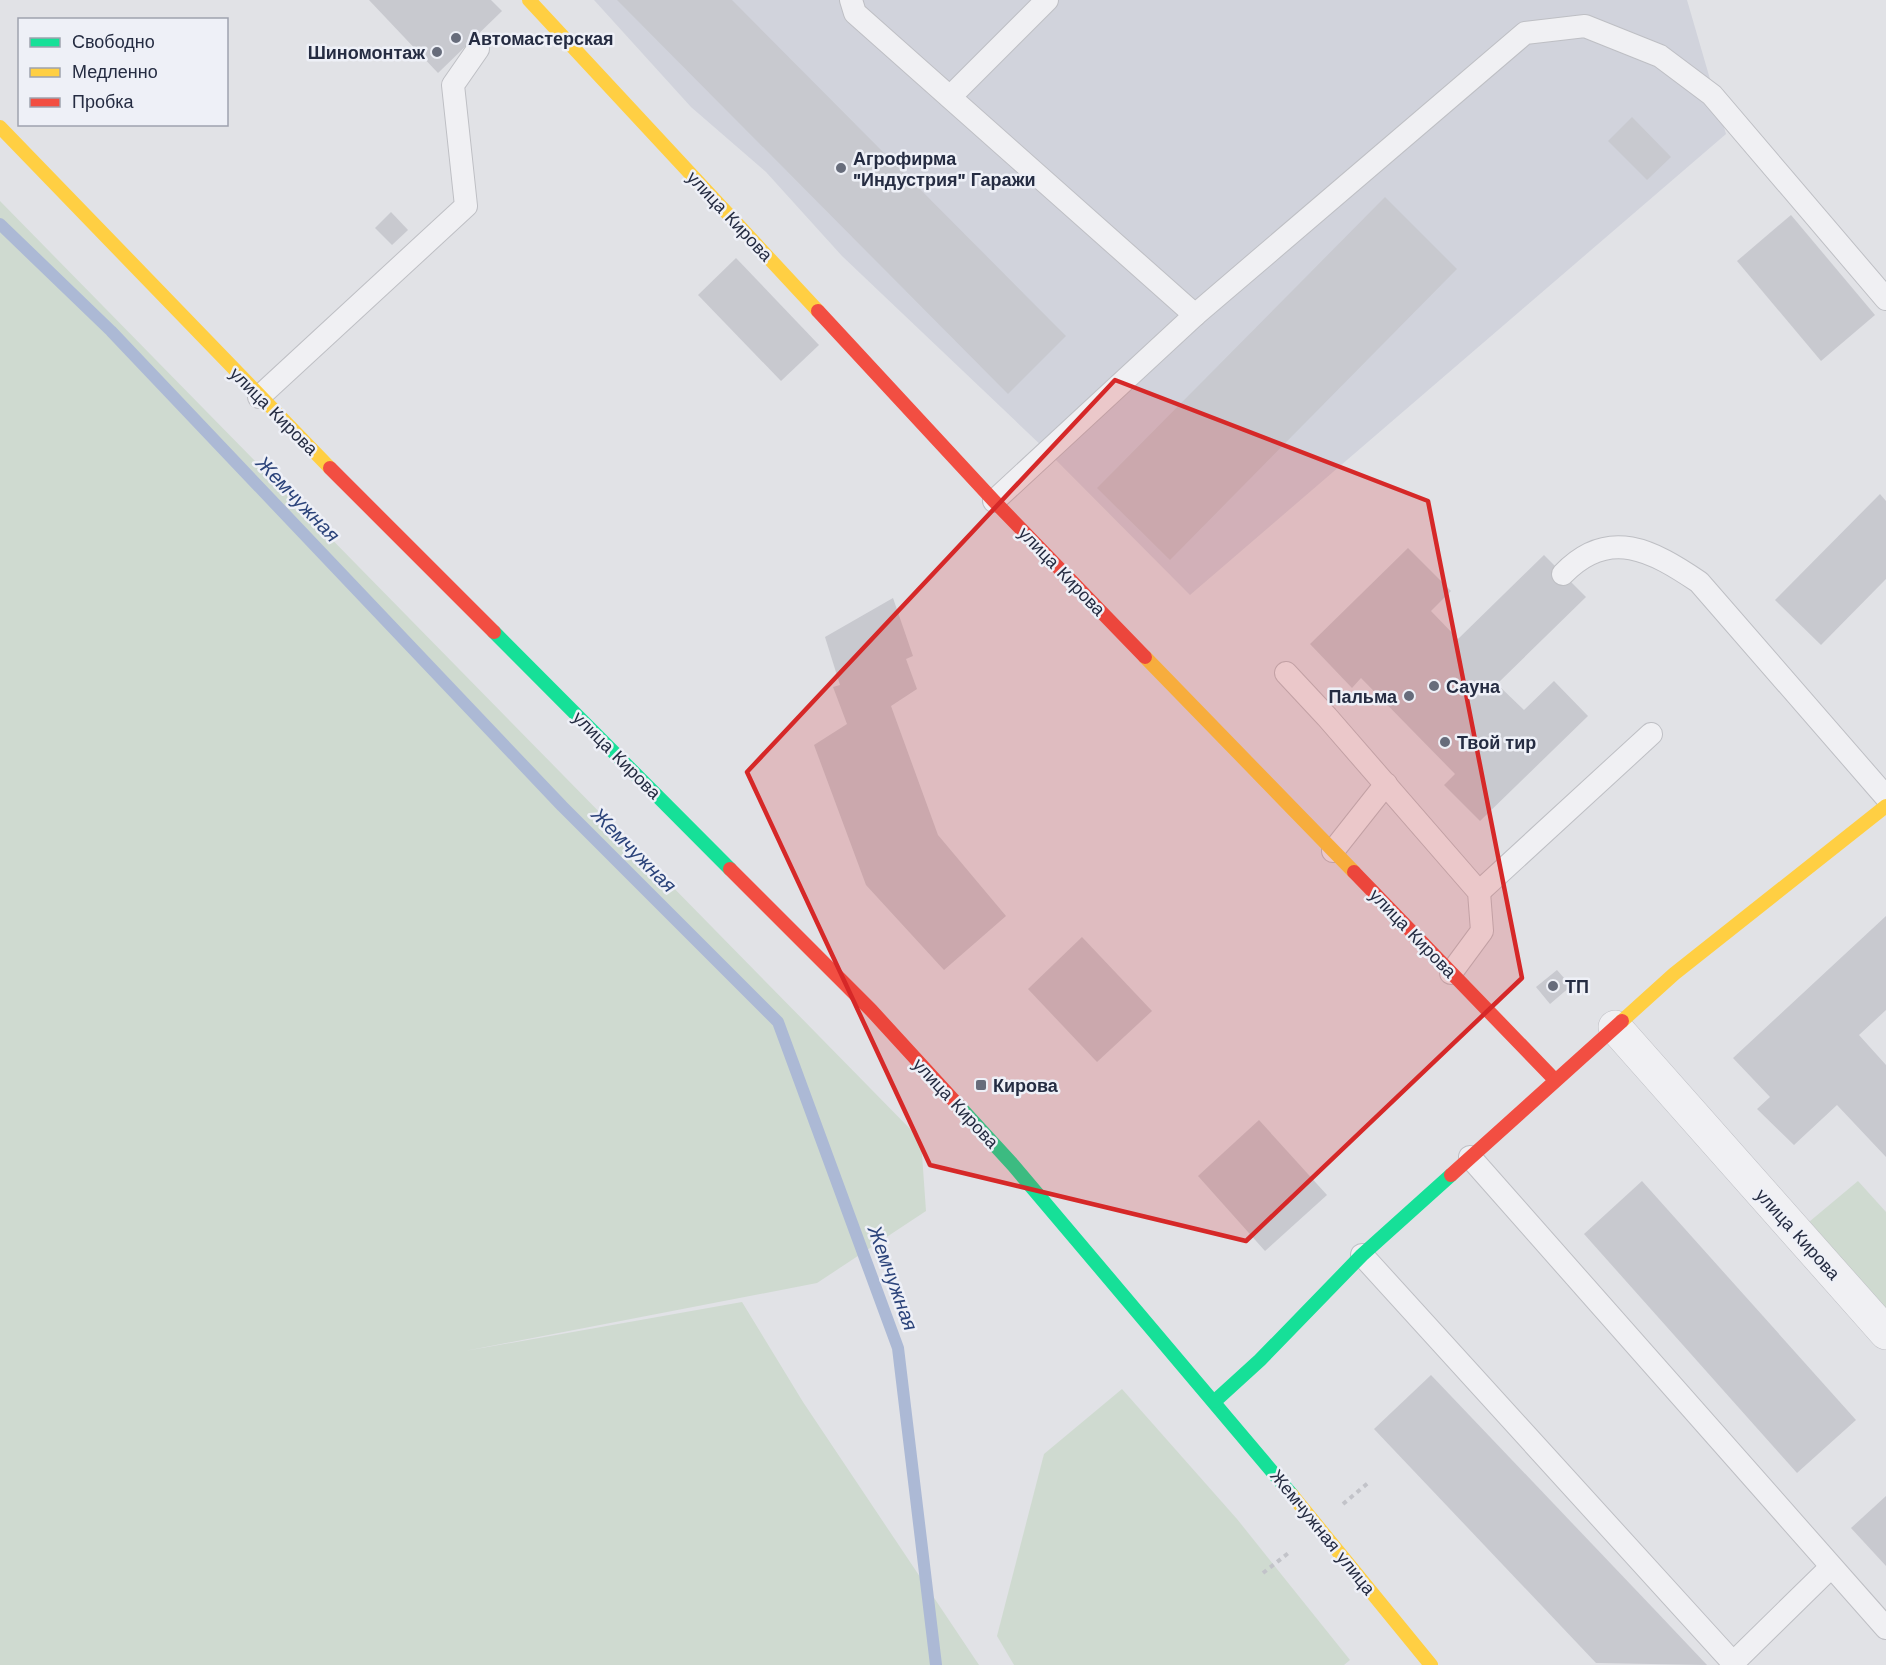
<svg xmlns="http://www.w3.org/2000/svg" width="1886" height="1665" viewBox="0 0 1886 1665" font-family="'Work Sans',sans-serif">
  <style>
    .built { fill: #d1d3dc }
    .green { fill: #cfdad0 }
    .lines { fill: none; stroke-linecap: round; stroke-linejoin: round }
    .stream { stroke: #acb9d5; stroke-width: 12 }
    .building { fill: #c8c9cf }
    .lane-casing { stroke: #bebfc4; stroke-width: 24 }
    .street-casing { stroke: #bebfc4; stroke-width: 34 }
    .path { stroke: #c2c3c9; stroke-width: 4; stroke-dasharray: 4.5 4.5; stroke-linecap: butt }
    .lane { stroke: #f0f0f3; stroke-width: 22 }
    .street { stroke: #f0f0f3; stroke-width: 33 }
    .fast { stroke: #16e098; stroke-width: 14 }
    .slow { stroke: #ffcf43; stroke-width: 14 }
    .jam { stroke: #f24e42; stroke-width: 14 }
    .marked { fill: #d62828; fill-opacity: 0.2; stroke: #d62828; stroke-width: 4.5; stroke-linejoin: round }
    .poi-dot { fill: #676c7b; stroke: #eef0f7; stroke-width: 2 }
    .labels { text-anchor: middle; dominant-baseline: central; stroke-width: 5; stroke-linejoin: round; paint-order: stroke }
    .poi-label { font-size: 18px; font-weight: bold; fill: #252c42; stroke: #eef0f7; text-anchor: start }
    .street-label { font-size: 18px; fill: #252c42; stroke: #eef0f7 }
    .water-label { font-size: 20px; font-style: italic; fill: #2b437a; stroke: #eef0f7 }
  </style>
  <rect width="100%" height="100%" fill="#e1e2e6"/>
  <polygon class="built" points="594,0 1687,0 1726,134 1190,595 1046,450 842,256 766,172 691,107"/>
  <g class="green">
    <polygon points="0,201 921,1140 926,1211 817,1283 465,1351 742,1302 803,1402 979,1665 0,1665"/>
    <polygon points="1858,1181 1886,1212 1886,1318 1803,1227"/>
    <polygon points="1122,1389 1237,1519 1350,1660 1344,1665 1014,1665 997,1636 1044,1454"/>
  </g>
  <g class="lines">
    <polyline class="stream" points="0,224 111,331 562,806 778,1022 898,1348 936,1665"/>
  </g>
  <g class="building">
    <polygon points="369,0 491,0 502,11 438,73"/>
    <polygon points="617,0 732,0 1066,336 1008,394"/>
    <polygon points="1632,117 1671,157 1647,180 1608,141"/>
    <polygon points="1385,197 1457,269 1170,560 1097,488"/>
    <polygon points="391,212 408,230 392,245 375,228"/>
    <polygon points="1791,215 1875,315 1821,361 1737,261"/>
    <polygon points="736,258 819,345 781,381 698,295"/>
    <polygon points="1880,494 1886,501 1886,579 1821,645 1775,600"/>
    <polygon points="1408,548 1451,591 1431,611 1458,639 1544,555 1586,597 1497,684 1524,710 1554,681 1588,716 1480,821 1444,785 1455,774 1361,678 1352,688 1310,644"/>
    <polygon points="893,598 913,656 906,659 917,689 891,706 938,835 1006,916 944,970 866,885 814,745 847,724 833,687 840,685 825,637"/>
    <polygon points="1886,916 1886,1010 1859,1035 1886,1065 1886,1157 1837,1105 1794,1145 1757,1109 1770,1097 1733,1058"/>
    <polygon points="1082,937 1152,1011 1097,1062 1028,989"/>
    <polygon points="1557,970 1571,986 1550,1004 1536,987"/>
    <polygon points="1259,1120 1327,1195 1265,1251 1198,1176"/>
    <polygon points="1642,1181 1856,1420 1797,1473 1584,1234"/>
    <polygon points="1431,1375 1654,1609 1707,1665 1596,1663 1374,1429"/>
    <polygon points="1886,1496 1886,1566 1851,1528"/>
  </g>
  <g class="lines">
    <defs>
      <g id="lane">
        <polyline points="851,0 855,13 1195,315"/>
        <polyline points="950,97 1047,0"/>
        <polyline points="259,397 466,206 453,85 478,49"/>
        <polyline points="994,501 1195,315 1525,33 1585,26 1660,56 1712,95 1886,299"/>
        <path d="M 1563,574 C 1609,526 1653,551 1699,582 L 1886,797"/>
        <polyline points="1286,673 1327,717 1479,892 1482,931 1451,973"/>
        <polyline points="1333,851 1386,784"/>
        <polyline points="1479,892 1651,734"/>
        <polyline points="1470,1157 1886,1628"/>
        <polyline points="1362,1255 1735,1665"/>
        <polyline points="1733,1663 1831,1567"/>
      </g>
      <polyline id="street" points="1615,1027 1886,1333"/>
    </defs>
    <use href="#lane" class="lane-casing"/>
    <use href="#street" class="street-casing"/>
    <g class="path">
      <polyline points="1343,1504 1368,1483"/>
      <polyline points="1263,1573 1291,1551"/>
    </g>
    <use href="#lane" class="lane"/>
    <use href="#street" class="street"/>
    <g class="fast">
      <polyline points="494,632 730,869"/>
      <polyline points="958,1105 1013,1165 1292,1495"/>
      <polyline points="1215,1401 1260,1360 1362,1255 1451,1175"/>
    </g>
    <g class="slow">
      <polyline points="529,0 818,311"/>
      <polyline points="0,127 330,468"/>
      <polyline points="1145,657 1354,872"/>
      <polyline points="1622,1021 1674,974 1886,806"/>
      <polyline points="1292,1495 1431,1665"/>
    </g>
    <g class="jam">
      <polyline points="818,311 994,501 1145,657"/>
      <polyline points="330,468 494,632"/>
      <polyline points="730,869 871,1010 958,1105"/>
      <polyline points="1354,872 1555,1080"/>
      <polyline points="1451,1175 1622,1021"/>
    </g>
  </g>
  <path class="marked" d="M 1115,380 L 1428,501 L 1522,978 L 1246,1241 L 930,1165 L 747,772 Z"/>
  <g class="poi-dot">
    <circle cx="456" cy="38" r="6"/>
    <circle cx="437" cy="52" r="6"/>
    <circle cx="841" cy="168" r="6"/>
    <circle cx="1434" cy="686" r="6"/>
    <circle cx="1409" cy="696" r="6"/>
    <circle cx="1445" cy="742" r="6"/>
    <circle cx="1553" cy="986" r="6"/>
    <rect x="975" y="1079" width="12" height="12" rx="3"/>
  </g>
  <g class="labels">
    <g class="poi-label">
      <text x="468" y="38">Автомастерская</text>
      <text x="425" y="52" text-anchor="end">Шиномонтаж</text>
      <text x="853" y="158">Агрофирма<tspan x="853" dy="21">"Индустрия" Гаражи</tspan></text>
      <text x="1446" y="686">Сауна</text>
      <text x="1397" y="696" text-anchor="end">Пальма</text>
      <text x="1457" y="742">Твой тир</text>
      <text x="1565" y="986">ТП</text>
      <text x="993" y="1085">Кирова</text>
    </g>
    <g class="street-label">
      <text transform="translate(730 216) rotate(47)">улица Кирова</text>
      <text transform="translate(274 411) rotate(45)">улица Кирова</text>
      <text transform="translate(1062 571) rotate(46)">улица Кирова</text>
      <text transform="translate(617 755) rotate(45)">улица Кирова</text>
      <text transform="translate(1413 933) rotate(46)">улица Кирова</text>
      <text transform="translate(956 1103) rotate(47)">улица Кирова</text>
      <text transform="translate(1798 1234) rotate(48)">улица Кирова</text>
      <text transform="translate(1323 1532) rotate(51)">Жемчужная улица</text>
    </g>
    <g class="water-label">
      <text transform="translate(298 499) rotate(46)">Жемчужная</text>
      <text transform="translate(634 850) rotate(45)">Жемчужная</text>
      <text transform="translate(893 1278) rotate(70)">Жемчужная</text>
    </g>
  </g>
  <rect x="18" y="18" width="210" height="108" fill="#eef0f7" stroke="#9ea2af" stroke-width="1.5"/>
  <rect x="30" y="38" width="30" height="9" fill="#16e098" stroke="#9ea2af" stroke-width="1.5"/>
  <text x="72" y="48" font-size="18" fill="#252c42">Свободно</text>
  <rect x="30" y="68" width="30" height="9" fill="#ffcf43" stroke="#9ea2af" stroke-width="1.5"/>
  <text x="72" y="78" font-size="18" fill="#252c42">Медленно</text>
  <rect x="30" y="98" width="30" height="9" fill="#f24e42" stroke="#9ea2af" stroke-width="1.5"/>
  <text x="72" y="108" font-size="18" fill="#252c42">Пробка</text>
</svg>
